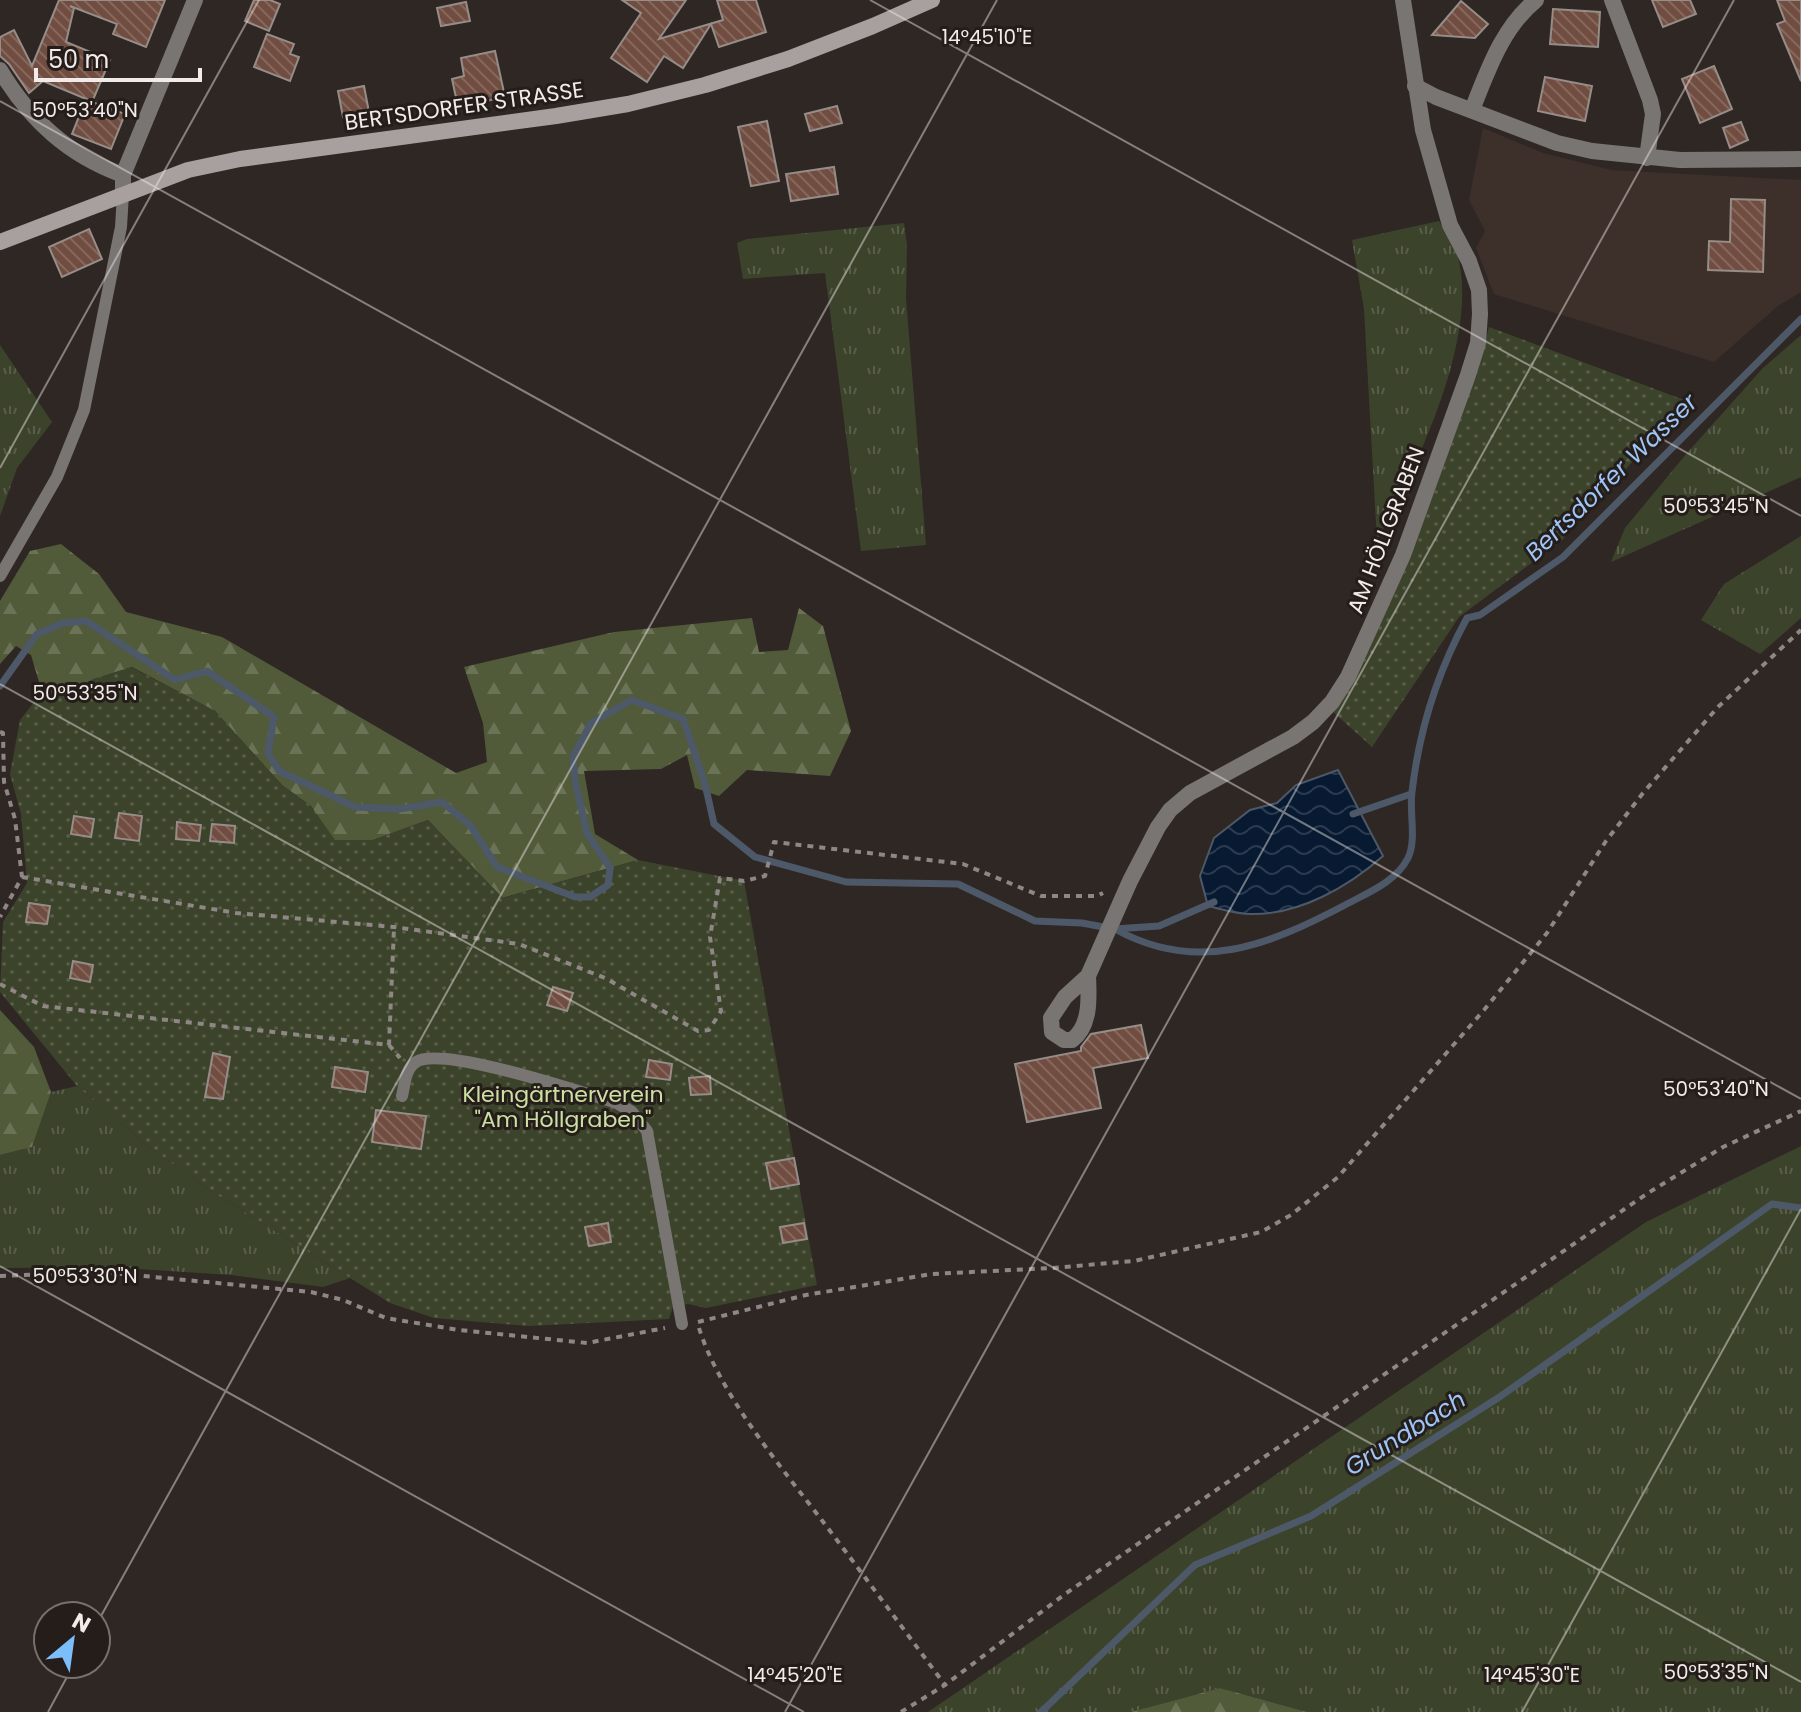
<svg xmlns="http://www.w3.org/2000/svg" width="1801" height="1712" viewBox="0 0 1801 1712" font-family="Poppins,sans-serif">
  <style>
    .built { fill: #3d2f29 }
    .grass { fill: url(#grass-tufts) }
    .forest { fill: url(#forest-firs) }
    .park { fill: url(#park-dots) }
    .water { fill: url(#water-waves); stroke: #4d5968; stroke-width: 2 }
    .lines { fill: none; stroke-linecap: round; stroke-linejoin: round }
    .stream { stroke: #4d5968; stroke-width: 7 }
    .building { fill: url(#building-back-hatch); stroke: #968c88; stroke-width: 2 }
    .path { stroke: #8e8785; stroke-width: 4; stroke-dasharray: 6 6; stroke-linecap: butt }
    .service { stroke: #797573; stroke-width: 12 }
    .minor { stroke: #797573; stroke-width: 16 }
    .secondary { stroke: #a8a09e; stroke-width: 16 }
    .ticks { fill: none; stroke: #f1ecea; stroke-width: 2; stroke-opacity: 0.45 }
    .labels { text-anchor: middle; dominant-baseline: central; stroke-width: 6; stroke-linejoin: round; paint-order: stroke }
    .street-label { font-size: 22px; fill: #f1ecea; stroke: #251d1a }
    .park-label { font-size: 22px; fill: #cde0a3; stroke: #251d1a }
    .water-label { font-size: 24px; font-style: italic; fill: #9ec5f7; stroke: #251d1a }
    .ticks-label { font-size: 20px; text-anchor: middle; fill: #f1ecea; stroke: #251d1a; stroke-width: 6; stroke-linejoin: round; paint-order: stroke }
  </style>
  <defs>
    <pattern id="grass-tufts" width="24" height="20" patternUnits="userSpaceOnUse" patternTransform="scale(2)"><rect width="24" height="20" fill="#3c432b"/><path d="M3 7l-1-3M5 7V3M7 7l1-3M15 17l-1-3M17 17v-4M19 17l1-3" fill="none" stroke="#595e4a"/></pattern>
    <pattern id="forest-firs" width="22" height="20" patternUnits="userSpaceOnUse" patternTransform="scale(2)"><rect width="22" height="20" fill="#515b39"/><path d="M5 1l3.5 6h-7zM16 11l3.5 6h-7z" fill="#6a7356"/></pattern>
    <pattern id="park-dots" width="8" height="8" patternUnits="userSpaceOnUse" patternTransform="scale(2)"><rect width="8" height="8" fill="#3c432b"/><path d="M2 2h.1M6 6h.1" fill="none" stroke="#595e4a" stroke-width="1.8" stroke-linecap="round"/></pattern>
    <pattern id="water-waves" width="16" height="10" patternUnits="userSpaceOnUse" patternTransform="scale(2)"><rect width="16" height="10" fill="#071a31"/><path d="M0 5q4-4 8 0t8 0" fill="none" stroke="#2c3b4f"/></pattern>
    <pattern id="building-back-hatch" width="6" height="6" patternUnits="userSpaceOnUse" patternTransform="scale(2)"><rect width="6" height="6" fill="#704d40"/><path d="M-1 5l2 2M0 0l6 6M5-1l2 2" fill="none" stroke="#85675c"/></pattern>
  </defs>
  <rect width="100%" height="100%" fill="#2f2724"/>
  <polygon class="built" points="1483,128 1543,153 1611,170 1801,180 1801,292 1778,306 1714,362 1494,294 1476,248 1485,231 1469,200"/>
  <g class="grass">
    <path d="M 1439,221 C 1445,231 1454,241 1457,253 C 1481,337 1416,466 1377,541 L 1364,309 L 1352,240 Z"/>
    <polygon points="904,223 907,245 906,299 926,545 861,551 825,273 743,279 737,243 747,239"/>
    <polygon points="1801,335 1801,477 1611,562 1625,528 1687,453 1763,368"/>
    <polygon points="0,345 52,422 17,468 0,516"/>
    <polygon points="1801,536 1801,618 1760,654 1701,620 1724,584"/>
    <polygon points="77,1086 148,1146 208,1189 350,1278 323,1287 231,1275 108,1267 0,1268 0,1155 32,1147 51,1092"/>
    <polygon points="1801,1146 1801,1712 1307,1712 1220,1688 1131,1712 928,1712 1646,1222"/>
  </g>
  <g class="forest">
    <polygon points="61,544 99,574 126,612 222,637 456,773 487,762 483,723 464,667 614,632 752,618 759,652 788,650 799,608 823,626 851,731 830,776 747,770 719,796 695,788 687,755 661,769 584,771 595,834 638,860 502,898 428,820 373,840 334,840 311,806 282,785 215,711 132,667 94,679 64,693 42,692 31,655 16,646 0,664 0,601 30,551"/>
    <polygon points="0,1010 34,1047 51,1092 32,1147 0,1155"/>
    <polygon points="1220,1688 1307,1712 1131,1712"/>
  </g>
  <g class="park">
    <polygon points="1489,327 1687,401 1562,540 1459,617 1372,747 1332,711 1476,377"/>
    <polygon points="131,667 215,711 282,785 311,806 335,840 373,840 428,820 503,898 638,860 744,881 817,1285 706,1308 688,1304 673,1307 669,1319 528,1326 434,1318 390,1303 208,1189 148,1146 77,1086 0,992 3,922 27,883 21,814 10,774 20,720 42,692 64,693 94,679"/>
  </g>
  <path class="water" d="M 1338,770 L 1383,856 C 1348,887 1299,915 1251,914 C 1237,914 1221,909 1208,906 L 1200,876 L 1214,838 L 1250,810 L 1277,803 L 1296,785 Z"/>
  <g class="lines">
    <g class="stream">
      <polyline points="0,686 37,634 63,623 86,621 175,680 207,671 274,717 268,753 279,771 355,807 399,809 442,802 470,825 497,867 575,897 590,897 608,885 610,868 587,833 575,781 573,757 591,723 632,700 683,719 705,784 714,824 755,857 846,882 958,884 1035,921 1082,923 1114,929 1159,926 1214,902"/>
      <polyline points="1353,814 1411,794"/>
      <path d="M 1115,929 C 1198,975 1269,945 1345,905 C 1367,893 1396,882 1408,858 C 1417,839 1409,812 1412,792 C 1419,731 1438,671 1467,618 L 1480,615 L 1563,557 L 1801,319"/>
      <polyline points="1041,1712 1195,1565 1311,1516 1498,1398 1772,1204 1801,1208"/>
    </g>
  </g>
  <g class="building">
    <polygon points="59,0 165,0 146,47 113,34 117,24 70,6 74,8 66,42 110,60 92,102 125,114 111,149 72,134 86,99 91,101 43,81 29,93 9,64 0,56 0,37 14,30 32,66"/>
    <polygon points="254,0 270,0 280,4 269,31 245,21"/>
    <polygon points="622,0 686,0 659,39 723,20 717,0 756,0 766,32 719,47 711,24 683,68 664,56 647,82 611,58 641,13"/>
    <polygon points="1652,0 1690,0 1696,14 1663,27"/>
    <polygon points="1777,0 1801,0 1801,81 1777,24 1785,21"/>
    <polygon points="1461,1 1488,24 1475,38 1432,35"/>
    <polygon points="466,2 470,21 441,26 437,8"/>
    <polygon points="1553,9 1600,12 1598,47 1550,44"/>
    <polygon points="267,34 294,44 290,54 299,57 290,81 254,67"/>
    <polygon points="495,51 505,97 458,107 452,79 464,76 461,58"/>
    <polygon points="1714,66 1732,109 1700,123 1682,79"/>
    <polygon points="1545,77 1592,86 1585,121 1538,111"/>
    <polygon points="364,86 369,112 343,117 338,91"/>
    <polygon points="837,106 842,123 810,131 805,114"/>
    <polygon points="767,121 779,181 751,186 738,127"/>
    <polygon points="1741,122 1748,140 1730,148 1723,128"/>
    <polygon points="834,167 838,194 791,201 786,174"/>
    <polygon points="1731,199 1765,200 1763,272 1708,270 1709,241 1730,242"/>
    <polygon points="89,229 102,259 62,277 49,247"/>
    <polygon points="119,813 142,816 139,841 115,838"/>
    <polygon points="74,816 94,819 91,837 71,834"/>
    <polygon points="177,822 201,825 199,841 176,839"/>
    <polygon points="212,824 235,826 234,843 210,841"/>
    <polygon points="29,903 50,906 47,924 26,922"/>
    <polygon points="73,961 93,965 90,982 70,978"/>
    <polygon points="553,987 573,993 567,1011 547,1005"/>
    <polygon points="1141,1025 1148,1058 1093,1068 1101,1108 1027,1122 1015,1064 1081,1051 1081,1047 1091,1034"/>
    <polygon points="213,1053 230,1057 223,1099 205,1097"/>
    <polygon points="649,1060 672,1064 670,1080 646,1077"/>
    <polygon points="335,1067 368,1072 365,1092 332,1087"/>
    <polygon points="710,1076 711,1094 691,1095 689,1078"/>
    <polygon points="376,1110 426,1116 421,1149 372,1142"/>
    <polygon points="794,1158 799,1184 771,1189 766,1163"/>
    <polygon points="608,1223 611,1242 589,1246 585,1227"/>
    <polygon points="804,1223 807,1239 783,1243 780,1227"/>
  </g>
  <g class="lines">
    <g class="path">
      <polyline points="0,732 3,733 4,782 15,819 22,877 0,917"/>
      <polyline points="22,877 236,913 394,927 519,944 605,978 698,1031 709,1030 721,1011 710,937 720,878 744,881 765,876 774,842 963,864 1041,896 1097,896 1103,893"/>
      <polyline points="0,984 43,1006 389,1045 394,928"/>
      <polyline points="389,1045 400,1058"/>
      <polyline points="0,1276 102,1272 311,1292 343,1300 386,1318 459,1330 587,1343 665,1328"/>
      <polyline points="698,1322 806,1295 932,1274 1052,1268 1134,1261 1261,1232 1291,1215 1338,1177 1484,1010 1547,933 1606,841 1643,793 1718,707 1801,630"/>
      <path d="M 699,1328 C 720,1395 782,1468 824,1523 C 865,1577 905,1631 945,1685"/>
      <polyline points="901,1712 945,1685 1065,1594 1648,1193 1723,1147 1801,1111"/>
    </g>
    <g class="service">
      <polyline points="0,576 57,477 84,410 121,227 123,194"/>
      <path d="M 402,1096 C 405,1084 405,1069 416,1062 C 442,1045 583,1093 617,1103 L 632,1112 L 647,1131 L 682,1324"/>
    </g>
    <g class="minor">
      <polyline points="1612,0 1650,100 1653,114 1647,158"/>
      <path d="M 0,70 C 30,120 68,155 123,175"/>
      <polyline points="1415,86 1436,97 1557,143 1592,151 1680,160 1801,159"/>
      <path d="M 1472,110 C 1488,70 1502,28 1536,0"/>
      <polyline points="123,194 123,175 195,0"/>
      <path d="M 1088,976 C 1089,997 1091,1026 1072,1040 L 1064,1040 L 1052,1032 L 1051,1018 L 1065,997 L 1088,976 L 1130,881 L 1158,827 L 1170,810 L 1190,793 L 1293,737 L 1313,722 L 1332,702 L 1348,677 L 1403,555 L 1468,375 L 1478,343 L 1480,314 L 1479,290 L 1469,261 L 1450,225 L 1423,130 L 1403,0"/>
    </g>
    <polyline class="secondary" points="0,242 188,170 240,159 556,116 628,104 705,85 788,59 873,26 932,0"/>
  </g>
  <path class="ticks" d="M 870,0 L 1801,516M 0,101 L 1801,1099M 0,468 L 259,0M 0,684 L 1801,1682M 0,1266 L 804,1712M 96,1625 L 997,0M 48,1712 L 74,1664M 785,1712 L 1734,0M 1522,1712 L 1801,1209"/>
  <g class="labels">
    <g class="street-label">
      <text transform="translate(464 106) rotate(-8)">BERTSDORFER STRASSE</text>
      <text transform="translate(1386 530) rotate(-69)">AM HÖLLGRABEN</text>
    </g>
    <g class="park-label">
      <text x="563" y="1094">Kleingärtnerverein<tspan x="563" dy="25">"Am Höllgraben"</tspan></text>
    </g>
    <g class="water-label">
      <text transform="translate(1611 477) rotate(-44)">Bertsdorfer Wasser</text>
      <text transform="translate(1405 1433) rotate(-32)">Grundbach</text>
    </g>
  </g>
  <g class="ticks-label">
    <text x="987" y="44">14°45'10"E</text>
    <text x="85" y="117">50°53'40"N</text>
    <text x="1716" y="513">50°53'45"N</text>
    <text x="85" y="700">50°53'35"N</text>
    <text x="1716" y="1096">50°53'40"N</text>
    <text x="85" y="1283">50°53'30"N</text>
    <text x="1716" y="1679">50°53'35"N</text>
    <text x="795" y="1682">14°45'20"E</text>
    <text x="1532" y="1682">14°45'30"E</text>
  </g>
  <g transform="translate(72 1640) rotate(29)"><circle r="38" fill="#251d1a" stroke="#77706d" stroke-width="2"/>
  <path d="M0-6L14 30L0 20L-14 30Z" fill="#7cbef9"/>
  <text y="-12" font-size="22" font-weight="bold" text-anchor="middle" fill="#f1ecea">N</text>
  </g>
  <path d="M36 68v12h164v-12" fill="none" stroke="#f1ecea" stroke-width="4"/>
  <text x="48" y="68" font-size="24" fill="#f1ecea" stroke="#251d1a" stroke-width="6" paint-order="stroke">50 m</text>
</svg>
